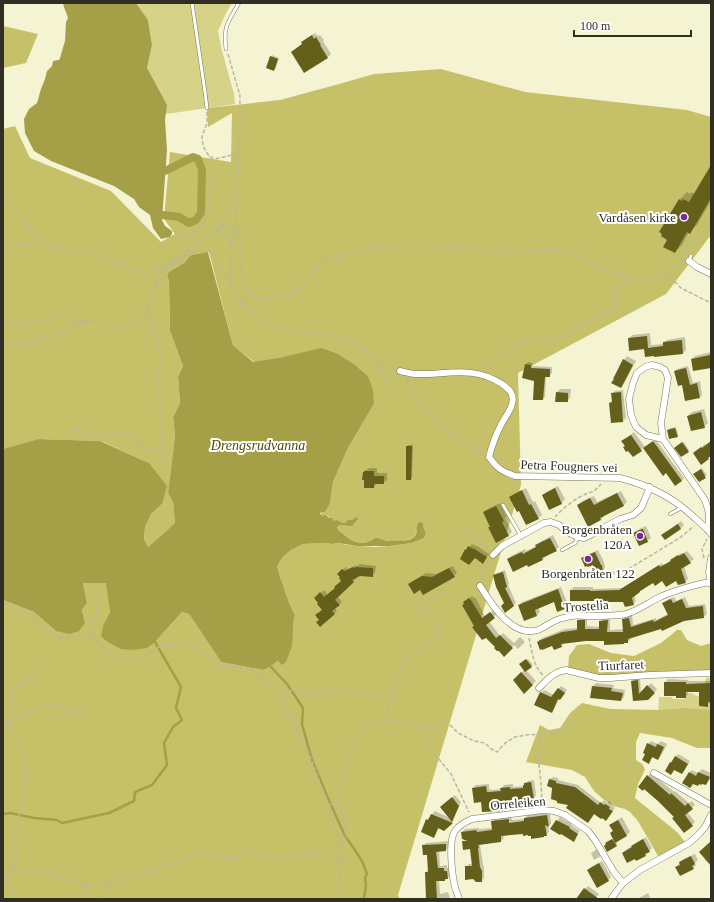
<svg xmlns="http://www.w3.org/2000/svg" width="714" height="902" viewBox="0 0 714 902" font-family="'Times New Roman',serif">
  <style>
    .green { fill: #d6d287 }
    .forest { fill: #c6c169 }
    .water { fill: #a59f47 }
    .shadow { fill: #0003 }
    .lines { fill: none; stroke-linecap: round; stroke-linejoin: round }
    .stream { stroke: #a59f47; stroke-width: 2.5 }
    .canal { stroke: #a59f47; stroke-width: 8 }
    .building { fill: #645f1a }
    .lane-casing { stroke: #787659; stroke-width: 4 }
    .street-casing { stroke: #787659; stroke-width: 7 }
    .path { stroke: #b8b79b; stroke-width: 1.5; stroke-dasharray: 4 2; stroke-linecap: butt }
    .lane { stroke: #fff; stroke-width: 3 }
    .street { stroke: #fff; stroke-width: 6 }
    .poi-dot { fill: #7b2999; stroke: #fff; stroke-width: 1.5 }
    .labels { text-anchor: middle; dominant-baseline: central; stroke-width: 4; stroke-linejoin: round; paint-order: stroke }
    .poi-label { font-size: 13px; fill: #302f22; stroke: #fff; text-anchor: end }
    .street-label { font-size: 13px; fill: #302f22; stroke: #fff }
    .water-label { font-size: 14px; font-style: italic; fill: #514d06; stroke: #fff }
  </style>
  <rect width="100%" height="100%" fill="#f5f4d2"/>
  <g class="green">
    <polygon points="136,3 232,3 227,11 218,31 221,47 234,94 235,104 166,114 147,68 152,45 148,20"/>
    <polygon points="706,678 711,678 711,714 658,715 659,697 672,697 673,699 685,699 685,693 691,693 701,698 705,684"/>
  </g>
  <g class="forest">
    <polygon points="3,26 38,34 26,63 3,68"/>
    <path d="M 441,69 L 525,92 L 687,110 L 711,117 L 711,235 L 666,294 L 518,373 L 521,485 L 398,895 L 400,899 L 3,899 L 3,600 L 34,612 L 56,631 L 85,623 L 82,610 L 87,603 L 83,583 L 107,583 L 110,612 L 104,623 L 114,645 L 120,649 L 155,642 L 182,612 L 189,614 L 221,662 L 263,670 L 268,668 L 278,661 L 293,633 L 294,618 L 295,615 C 288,603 285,589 280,577 C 279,573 279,571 277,567 L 282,558 L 291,550 L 303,544 L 325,543 L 332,544 L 338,543 L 347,545 L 375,547 L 389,546 L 412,543 L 424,538 L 426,533 L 424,529 L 423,523 L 421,522 L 419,522 L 415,536 C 407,541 403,541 394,541 C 392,541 390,541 388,541 C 384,540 380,537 376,538 C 373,538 372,540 370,541 C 366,543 362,543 358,542 C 349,540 346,535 339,531 L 337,527 L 340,525 L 353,524 L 357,520 L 356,517 L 353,520 L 350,520 L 345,523 L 334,521 L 325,514 L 323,516 L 320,514 L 325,512 L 327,509 L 330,503 L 333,482 L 348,448 L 374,404 L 368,376 L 354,364 L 338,354 L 283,357 L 254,362 L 233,345 L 209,252 L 191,255 L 184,263 L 169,272 L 167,275 L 169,282 L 170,331 L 183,366 L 178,377 L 180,403 L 173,417 L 175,436 L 168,493 L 173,502 L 175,523 L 148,547 L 144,539 L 145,527 L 151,514 L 162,504 L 149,463 L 101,441 L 40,439 L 3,449 L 3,129 L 15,126 L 30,158 L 111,191 L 161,242 L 175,234 L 164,219 L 170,152 L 231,162 L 232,113 L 208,127 L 207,108 L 280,100 L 339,84 L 374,74 Z"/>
    <polygon points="677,630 681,630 687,640 701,646 711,643 711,671 602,676 568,669 569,656 577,645 589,644 611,653 634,656 661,643"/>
    <polygon points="582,703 610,709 663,710 685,708 711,710 711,748 697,748 672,738 640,733 636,742 636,760 642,764 645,769 642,776 638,784 635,798 677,832 685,842 672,850 658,856 638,821 630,812 625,809 613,806 603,799 594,791 585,777 572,770 526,762 540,725 549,730 560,728 570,713"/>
  </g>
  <g class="water">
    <path d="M 63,3 L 136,3 L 148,20 L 152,45 L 147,68 L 167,105 L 165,120 L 167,150 L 162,220 L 165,226 L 172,231 L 172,234 L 170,237 L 161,239 L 153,228 L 150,215 L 139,207 L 134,199 L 114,186 L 51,161 L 34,151 L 25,133 L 24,119 L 29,109 L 37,103 L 41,89 L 45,79 L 47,71 L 52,66 L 53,61 L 59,60 L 60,58 L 65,41 L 66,22 L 68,18 C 67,13 64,9 63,3 Z"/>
    <path d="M 208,252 L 233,345 L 253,362 L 283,357 L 321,348 L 338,354 L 354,364 L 368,376 L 373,390 L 374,404 L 348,448 L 333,482 L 330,503 L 327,509 L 325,512 L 320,513 L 320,514 L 323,516 L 325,514 L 329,518 L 332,518 L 334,521 L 337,520 L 340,522 L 345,523 L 348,520 L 353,520 L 354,518 L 357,517 L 358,519 L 352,526 C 346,526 342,523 337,527 L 339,531 C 346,535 349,540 357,542 C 362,543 366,543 370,541 C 372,540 373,539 375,538 C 379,537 384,540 387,541 C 389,541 392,541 394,541 C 401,540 409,542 415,536 C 418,533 415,527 419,522 L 421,522 L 423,523 L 424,529 L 426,533 L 424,538 L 412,543 L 389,546 L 357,546 L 338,543 L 332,544 L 325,543 L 303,544 L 291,550 L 282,558 L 277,567 C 279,571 279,573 280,577 C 285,589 288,603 295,615 L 294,618 L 292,646 L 286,662 L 282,665 L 278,661 L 268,668 L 263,670 L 221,662 L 189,614 L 182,612 L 155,642 L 147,648 L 133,650 L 120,649 L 105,640 L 101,636 L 104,623 L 110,612 L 106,583 L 83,583 L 87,603 L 82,610 L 85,623 L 79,631 L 70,634 L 56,631 L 34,612 L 3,600 L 3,449 L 39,439 L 100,441 L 149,463 L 167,486 L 162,504 L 151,514 L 145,527 L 144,539 L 148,547 L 175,523 L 173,502 L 168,493 L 175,436 L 173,417 L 180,403 L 178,377 L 183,366 L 170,331 L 169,282 L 167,275 L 169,272 L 184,263 L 191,255 Z"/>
  </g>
  <g class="shadow">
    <polygon points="315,33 318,36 320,35 324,40 323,41 331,54 328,57 305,71 292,52 303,43 306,39"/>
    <polygon points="272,55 279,58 276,68 274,70 271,57"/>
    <polygon points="711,167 711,201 697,225 689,232 682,245 675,252 669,239 680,199 687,192 690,194 691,192 695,194"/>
    <polygon points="650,333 651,345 664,344 664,343 667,340 685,337 686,350 683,353 655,356 629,338 632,335"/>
    <polygon points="711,352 711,367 694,370 692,359 695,356"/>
    <polygon points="627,356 636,361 624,384 621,387 624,360"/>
    <polygon points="528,362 533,363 532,366 552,367 552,373 549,376 546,376 545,397 542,399 535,380 526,364"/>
    <polygon points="688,366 693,383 700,381 702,395 700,397 683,384 675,371 677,369"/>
    <polygon points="560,389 571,389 570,398 567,401 557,392"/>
    <polygon points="623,390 626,418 623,421 610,403 613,400 612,394 615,391"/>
    <polygon points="704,409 708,423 704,427 688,416 692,412"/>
    <polygon points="676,427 678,435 677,436 668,430 670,428"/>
    <polygon points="634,432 645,447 656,440 684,478 681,481 666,472 644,447 633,456 623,441"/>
    <polygon points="711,441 711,456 701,463 694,453 705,444 706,445"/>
    <polygon points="684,442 689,450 688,451 677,446"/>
    <polygon points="408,445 413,445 412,478 411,479 407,447"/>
    <polygon points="369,468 377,468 377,473 387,473 387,480 383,483 377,483 374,487 364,472"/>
    <polygon points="702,468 707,475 699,481 694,474"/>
    <polygon points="558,486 565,499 562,503 550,508 543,495 546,492"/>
    <polygon points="526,488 533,502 535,501 542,515 538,518 519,510 510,497 514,494"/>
    <polygon points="621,491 627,502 623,506 604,515 604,516 601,520 578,505 582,501 594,496 597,502"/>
    <polygon points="500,503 507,517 505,518 512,532 509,535 491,526 484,512 488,509"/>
    <polygon points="681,521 684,525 681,528 663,535 666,532"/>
    <polygon points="646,526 651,538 647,541 634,533 637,530"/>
    <polygon points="553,535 559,547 543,559 529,566 528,564 508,559 511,556 525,549 526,551 537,546 540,542"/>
    <polygon points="472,544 476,546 477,546 489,554 483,562 466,550"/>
    <polygon points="598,550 604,562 605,568 602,571 594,563 582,559 585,556"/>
    <polygon points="687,551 694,559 684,566 688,579 685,582 677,579 663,579 653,582 641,591 638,587 634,595 636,601 633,604 624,601 571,590 574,587 593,587 593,589 623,588 662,563 664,565 681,553 682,554"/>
    <polygon points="360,564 376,566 375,573 372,576 360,575 355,577 356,579 337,596 342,602 335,608 337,611 334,614 320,620 323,609 319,603 315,598 324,590 328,595 336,588 342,581 341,577 338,574 346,567 348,569 357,565 357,566"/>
    <polygon points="453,566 457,573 454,576 420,589 409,584 413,581 426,573 436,574"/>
    <polygon points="505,570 509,584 508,585 516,603 513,606 505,603 494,575 497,573"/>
    <polygon points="561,587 568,605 565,608 555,601 538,607 540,612 537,615 519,606 522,602"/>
    <polygon points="472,596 474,598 475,597 485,616 494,610 497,614 489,621 500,636 503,633 514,643 520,637 525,642 518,649 514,645 504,655 475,626 464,602"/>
    <polygon points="674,597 676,601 685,597 689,606 705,604 707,614 704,617 683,620 631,638 631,639 628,642 586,640 564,643 561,646 538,642 542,638 565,629 578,628 578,621 581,618 587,618 587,626 600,627 600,622 603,619 610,618 610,630 624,629 623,620 626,617 632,615 633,625 656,618 656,620 668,614 664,603 667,600"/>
    <polygon points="528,659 533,665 526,670 536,681 524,692 514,680 524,670 522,663"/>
    <polygon points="635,678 640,678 641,693 651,683 657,689 648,699 634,700 632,681"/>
    <polygon points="668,679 688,680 688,681 711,681 711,701 707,706 700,691 688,691 688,694 685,697 665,682"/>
    <polygon points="596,683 614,685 613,688 625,690 624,697 621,700 593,686"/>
    <polygon points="561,686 567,690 563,696 559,699 554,709 552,712 541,693 544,690 554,695"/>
    <polygon points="651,741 658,744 661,741 667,744 661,756 658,759 653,757 648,763 646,753 648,744"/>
    <polygon points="678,754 690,761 685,770 682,773 675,769 671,774 670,763"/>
    <polygon points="702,769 711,773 711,777 709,781 706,784 700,783 698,785 689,773 692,770 698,773"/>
    <polygon points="651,773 674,792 675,791 689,803 692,801 695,805 687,812 695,822 692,825 675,817 648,776"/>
    <polygon points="553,777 558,778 558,780 578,785 601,803 604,800 607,803 609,801 612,804 611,805 615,808 608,817 595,813 591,819 570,805 553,787 550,779"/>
    <polygon points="534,780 536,795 533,799 526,799 527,803 524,806 517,801 505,802 505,807 502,810 482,801 473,788 476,785 489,784 489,789 492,790 501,789 504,785 513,784 513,787 524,786 528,781"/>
    <polygon points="455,795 461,802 454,818 453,819 454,820 444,829 439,828 436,834 433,837 422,832 427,820 435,811 450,818 444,804"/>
    <polygon points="550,813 551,824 548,826 549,832 544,836 532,835 524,833 503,835 504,838 501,841 480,845 483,864 484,868 484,878 481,881 466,867 469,864 473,864 471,848 464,842 466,839 462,832 465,829 479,828 479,829 493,828 492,822 495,819 511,816 512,820 525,819 528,815"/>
    <polygon points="560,817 572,824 571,825 580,831 573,840 552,828"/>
    <polygon points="622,817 630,832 627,835 616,841 617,844 616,846 607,844 608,842 614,838 611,833 613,830 610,825 614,822"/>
    <polygon points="646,837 652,848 645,855 623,853 626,850 632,846 636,843"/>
    <polygon points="448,841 449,847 446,850 439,851 440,866 447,865 447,868 450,868 451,875 445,880 439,880 440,894 448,892 450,899 424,899 427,896 426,872 429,870 428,854 423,846 426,843"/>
    <polygon points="597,849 601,856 594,860 591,853"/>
    <polygon points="695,854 698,860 695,863 696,865 693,868 676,867 683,859"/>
    <polygon points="602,861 611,877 608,881 588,870 591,867"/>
    <polygon points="588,886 599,894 595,899 577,899"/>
    <polygon points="648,893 651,899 637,899"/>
  </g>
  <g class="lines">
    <g class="stream">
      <path d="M 271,667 L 287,684 L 303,708 L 302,724 L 312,760 L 327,796 L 345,836 L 355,850 L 363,863 L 367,874 C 364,878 365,880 366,884 C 366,889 364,894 364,899"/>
      <polyline points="3,814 10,813 34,818 57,820 62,823 109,813 134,801 135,792 152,785 167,765 164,743 173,727 182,720 176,708 181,687 155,642"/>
    </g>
    <polyline class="canal" points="162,215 179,217 189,223 196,220 201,213 202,170 198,159 193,157 165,171"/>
  </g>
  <g class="building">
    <polygon points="312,35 314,39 316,37 321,45 320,45 328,58 304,73 291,52 302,44 301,42"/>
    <polygon points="270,56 278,59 274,71 266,68"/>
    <polygon points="711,165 711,198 690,234 687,232 675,253 663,247 667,240 661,236 662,234 659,232 679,199 682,201 683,199 689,202"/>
    <polygon points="647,336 648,348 663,346 663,342 682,340 683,354 654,357 654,356 645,357 644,349 629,351 628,338"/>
    <polygon points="710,355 711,368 693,371 691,359"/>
    <polygon points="623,359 633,365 621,388 611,383 614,379 613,379"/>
    <polygon points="525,364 531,365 531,368 550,369 550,377 545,377 543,400 533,400 534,381 522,378"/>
    <polygon points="686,368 690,385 697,383 700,398 685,401 682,385 678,386 674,371"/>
    <polygon points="556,392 568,393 568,402 555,402"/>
    <polygon points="621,392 623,422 611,423 609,403 612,402 611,393"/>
    <polygon points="701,412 705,428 691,431 687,416"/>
    <polygon points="675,428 678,437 669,439 667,430"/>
    <polygon points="631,435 642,451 633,457 628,451 626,452 623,447 625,446 621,441"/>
    <polygon points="653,441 682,481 675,486 666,473 663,476 643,448"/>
    <polygon points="711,441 711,456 708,458 709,459 701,465 693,453 701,447 702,448"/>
    <polygon points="682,442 689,452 681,457 674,448"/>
    <polygon points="406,446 412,446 411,480 406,480"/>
    <polygon points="701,469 705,476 705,477 706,478 699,482 693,474"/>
    <polygon points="364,471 374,471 374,476 384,476 384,484 374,484 374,488 364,488 364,480 362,480 363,472 364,472"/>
    <polygon points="555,488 562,504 549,510 542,495"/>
    <polygon points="522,490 529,505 531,504 539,519 526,525 519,511 517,512 509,497"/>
    <polygon points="617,493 624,506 600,518 601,520 588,527 577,505 590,498 594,505"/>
    <polygon points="496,506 504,521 502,522 509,536 496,543 488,527 490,527 483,512"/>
    <polygon points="678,524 681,529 665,540 661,535"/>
    <polygon points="642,529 643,529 648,542 639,546 633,533"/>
    <polygon points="550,538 557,551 542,558 543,560 528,567 527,565 513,572 507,559 522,552 523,554 536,547 535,545"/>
    <polygon points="468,546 473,549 473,548 487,557 483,564 475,558 469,565 460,559 465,549 466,550"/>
    <polygon points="595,552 601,565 602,565 603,572 594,573 593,565 588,567 587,566 585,567 581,558"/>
    <polygon points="684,553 691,563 681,569 686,583 678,585 676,581 666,587 662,581 655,586 653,583 640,591 640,592 632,598 634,605 625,607 623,602 599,602 599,601 570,601 570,590 590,590 590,591 619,590 659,565 660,567 671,561 670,560 678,555 679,556"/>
    <polygon points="353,567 354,568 356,567 373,568 373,577 360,576 352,580 354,582 335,600 340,605 332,611 335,614 320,627 316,622 319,620 315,615 322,610 317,604 318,603 314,598 320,592 324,597 335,588 334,587 341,581 339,578 340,577 337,574 342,569 345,571"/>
    <polygon points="449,568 455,577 423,595 420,590 414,594 408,584 422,576 432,577"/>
    <polygon points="503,572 507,587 505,588 514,606 505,613 501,606 504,603 496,587 493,575"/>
    <polygon points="558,589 565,609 557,612 554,602 535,610 537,616 524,621 518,605"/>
    <polygon points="469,598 470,600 471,600 482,618 490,612 495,618 486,625 496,638 500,635 513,648 504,657 499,651 497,651 494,648 495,647 486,638 482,640 472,627 474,626 462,605 464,604 463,602"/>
    <polygon points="671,599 673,603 682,599 686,608 703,606 704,618 684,621 662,631 661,629 628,639 628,643 624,643 624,644 604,645 604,641 586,641 561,644 562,647 554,650 552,646 542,650 542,649 540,650 537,642 539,641 538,641 562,632 577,630 577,620 585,620 585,629 599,629 599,621 608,620 607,632 623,632 622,619 629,618 631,627 653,620 654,622 668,615 662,603"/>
    <polygon points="526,659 532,667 525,672 519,664"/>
    <polygon points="521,672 533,685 524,694 513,680"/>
    <polygon points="638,680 639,694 647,685 655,693 648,700 633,701 631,681"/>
    <polygon points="664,682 686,682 686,684 711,683 711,702 708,702 708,707 699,706 699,692 686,692 686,698 676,698 676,696 664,696"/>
    <polygon points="592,686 612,688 611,691 623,693 621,701 590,698"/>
    <polygon points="558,688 565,693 560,700 558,699 552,713 534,705 540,692 551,697"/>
    <polygon points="647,743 656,747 657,744 664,747 658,760 652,757 649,764 642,760 645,754 643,753"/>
    <polygon points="675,756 688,764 682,774 674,770 671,775 665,771 670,762 671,763"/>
    <polygon points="689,772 696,776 698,772 710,777 706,785 702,784 701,785 699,784 698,786 693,784 690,788 682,783"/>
    <polygon points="647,775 670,795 671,793 685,806 688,803 693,809 685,815 693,826 684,833 672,818 674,817 659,802 644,789 643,791 638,787"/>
    <polygon points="549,779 556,781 556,783 575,787 598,805 600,802 604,805 605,804 610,807 609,809 613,811 606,821 602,818 601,819 594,814 588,823 566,808 568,805 557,803 557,801 551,799 552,788 547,786"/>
    <polygon points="531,782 534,799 533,800 524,801 524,807 516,808 516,802 502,803 503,811 482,812 481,802 474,803 472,788 486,786 487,792 489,792 501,791 500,788 510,787 510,789 523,788 523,785 524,785 524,783"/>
    <polygon points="452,797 459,806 452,822 440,807"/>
    <polygon points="431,814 453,823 444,831 438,828 434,838 421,832 426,819 428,820"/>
    <polygon points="547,815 549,827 545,825 547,836 544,836 544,837 531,839 531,836 528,836 528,835 523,836 523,834 501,836 501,842 478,845 479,848 478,848 480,867 482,871 482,882 476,882 473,879 465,880 465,866 472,866 470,849 463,850 462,841 468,841 462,839 461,832 476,830 477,832 492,830 491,821 509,819 509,823 524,821 524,818"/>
    <polygon points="556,820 570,827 569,828 578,834 574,842 561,834 560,835 550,829"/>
    <polygon points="618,820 627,836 615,843 610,833 613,831 609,825"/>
    <polygon points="612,839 617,846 607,852 604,846 606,844 605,843"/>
    <polygon points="643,839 650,852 645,854 646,856 636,861 635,859 627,863 622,853 632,847 631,846"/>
    <polygon points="711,841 711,866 699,852"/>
    <polygon points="446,844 446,851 436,852 438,868 444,868 444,871 447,871 448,879 445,879 445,881 436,881 437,899 426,899 425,872 428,872 427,855 423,855 422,845"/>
    <polygon points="691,856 695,864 692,866 694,869 680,876 675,867 680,865 679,862"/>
    <polygon points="599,863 609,881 597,888 587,870"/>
    <polygon points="584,888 599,899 576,899"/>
  </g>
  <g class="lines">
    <defs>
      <g id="lane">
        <polyline points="192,3 205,92 207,108"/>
        <path d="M 226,49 C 223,26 228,22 239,3"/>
        <polyline points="689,261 691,256"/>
        <polyline points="503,505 521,536"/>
        <polyline points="670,514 683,507"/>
        <polyline points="562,550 575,543 578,537"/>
      </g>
      <g id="street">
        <polyline points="689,261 697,267 711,274"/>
        <path d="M 400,371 C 405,372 410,374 415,374 C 446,375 473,365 502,384 C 509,389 515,394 512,404 C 511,410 505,417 502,423 C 496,434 492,445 489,457 C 498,469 501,471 515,476 L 620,478 C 643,484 663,492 682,507 C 691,514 699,522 708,530 L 711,534"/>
        <polyline points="663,439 646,435 636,427 631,415 629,399 633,383 637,373 645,367 652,365 660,367 665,370 668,378 661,423 663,439 705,500 709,513 708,530"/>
        <polyline points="493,555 502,546 544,523 551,522 559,525 567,532 578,537 584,538 592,534 620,519 633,515 641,508 645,499 650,487"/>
        <polyline points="711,584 709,572 711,558"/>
        <path d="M 480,586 C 492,605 512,638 538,630 C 545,627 551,622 557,620 C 561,618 567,617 572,616 C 577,615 582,616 587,616 C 597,616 617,616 626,614 C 639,610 645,605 656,599 C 669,592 696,584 711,582"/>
        <path d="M 539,688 C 547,680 553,672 566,670 L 599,678 L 610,678 L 650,675 L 711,673"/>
        <polyline points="654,773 711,805"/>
        <path d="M 459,899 C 458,895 456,891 455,887 C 452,875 448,841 455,831 C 459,825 465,822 472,819 L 543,810 L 554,811 L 565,815 L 588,831 L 595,840 L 614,872 L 623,883"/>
        <polyline points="611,899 623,883 640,870 689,843 698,835 705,827 711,815"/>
      </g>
    </defs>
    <use href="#lane" class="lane-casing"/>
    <use href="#street" class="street-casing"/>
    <g class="path">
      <polyline points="228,54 240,96 239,155 235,229 232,244 231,270 232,284"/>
      <polyline points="207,112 207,123 202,137 203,146 209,156 215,159 232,155 238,155"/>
      <path d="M 3,197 L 26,223 L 41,243 L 61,251 L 86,252 L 106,257 L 136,271 L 147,272 L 157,271 L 180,256 L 224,225 L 230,224 C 247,239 240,248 241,268 C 241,278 247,288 251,297"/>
      <path d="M 216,231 C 221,216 224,214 236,205"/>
      <polyline points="216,231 226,234 232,244"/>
      <polyline points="175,238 187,236 201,226 207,216 214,171 213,163 209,156"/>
      <polyline points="3,246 41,243"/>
      <polyline points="687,253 684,250 711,226"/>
      <polyline points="666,273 681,288 711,303"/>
      <polyline points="156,286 169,266 191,252 212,251 232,285 233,290 239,300 247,309 256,317 274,326 294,333 339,336 360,345 379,365 395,370"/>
      <polyline points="239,300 245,300 251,297 267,299 289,296 301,287 324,260 376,246 437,245 496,253 548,250 573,252 602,269 629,279 648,280 657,278 666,273 681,261 683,261"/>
      <polyline points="148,311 147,323 156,338 162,360 156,378 159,394 166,475"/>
      <polyline points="3,325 56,319 92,321 110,327 131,325 141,319 148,309 156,286 157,271"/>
      <polyline points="3,342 26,345 46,339 67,327 90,321"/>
      <polyline points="379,365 390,388"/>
      <polyline points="486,368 500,355 518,345 531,341 561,338 589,321 611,312 616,304 617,291 629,279"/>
      <polyline points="406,380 423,406 452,436 483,453"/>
      <polyline points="69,431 78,430 98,436 125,432 133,438 143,448 157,449 164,455"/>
      <polyline points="3,438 5,438"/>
      <path d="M 555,517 C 561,510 572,501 580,497 C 590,491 593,494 601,484"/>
      <polyline points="461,527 488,550"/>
      <polyline points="704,558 702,549 707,539"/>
      <polyline points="611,573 627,570 681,537 694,526"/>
      <polyline points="481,580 483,572 489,559"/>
      <polyline points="99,589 96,616 91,634 108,654 115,659 127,660 146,656 162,645 183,643 201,650 220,666 246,668 254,671 283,694 288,714 305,744 329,805 341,845"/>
      <polyline points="3,604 30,614 47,630 62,638 91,634"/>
      <path d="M 529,638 C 532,651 533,666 543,675"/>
      <polyline points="283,693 293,690 319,695 332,690 341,689 388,700"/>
      <path d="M 387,720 L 388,700 L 401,671 L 403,660 L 439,636 C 437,625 429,616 420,610 L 420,605 L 439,596 L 444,592"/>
      <polyline points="3,721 7,723"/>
      <polyline points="7,723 25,714 49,704 70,710 79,711 87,708"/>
      <polyline points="422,728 425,742 451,774 469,812"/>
      <polyline points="541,734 538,755 541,783 542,804"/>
      <polyline points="329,805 340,801"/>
      <polyline points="13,871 40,872 84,885 111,881"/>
      <polyline points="3,876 13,871 17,852 13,835 21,809 27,781 21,756 14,734 7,723 8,705 12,700 13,689 33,676 40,667"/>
      <polyline points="3,878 17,899"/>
      <polyline points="84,886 89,899"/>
      <polyline points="101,899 112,881 177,863 192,855 203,852 227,859 241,856 248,851 261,857 273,859 323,851 327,853 333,859 342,861"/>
      <polyline points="335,899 338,893 342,861 341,845 346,837 341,801 342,772 351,748 367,725 387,720 401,722 421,727 432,728 447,722 458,733 474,741 485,743 491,749 497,752 505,743 515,737 526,735 541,734 558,732 563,730 573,720"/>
    </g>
    <use href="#lane" class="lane"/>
    <use href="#street" class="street"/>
  </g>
  <g class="poi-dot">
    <circle cx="684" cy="217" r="4"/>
    <circle cx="640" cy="536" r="4"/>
    <circle cx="588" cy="559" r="4"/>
  </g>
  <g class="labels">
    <g class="poi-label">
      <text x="676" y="217">Vardåsen kirke</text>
      <text x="632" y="529">Borgenbråten<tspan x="632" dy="15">120A</tspan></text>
      <text x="588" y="573" text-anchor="middle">Borgenbråten 122</text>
    </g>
    <g class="street-label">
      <text transform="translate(569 466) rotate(2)">Petra Fougners vei</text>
      <text transform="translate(586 606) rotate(-4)">Trostelia</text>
      <text transform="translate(621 665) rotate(-2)">Tiurfaret</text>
      <text transform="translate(518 803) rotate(-5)">Orreleiken</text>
    </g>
    <g class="water-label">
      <text x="258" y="445">Drengsrudvanna</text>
    </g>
  </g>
  <rect width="714" height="902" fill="none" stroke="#302f22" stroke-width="8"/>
  <path d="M574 30v6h117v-6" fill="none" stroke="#302f22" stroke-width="2"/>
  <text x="580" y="30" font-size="12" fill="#302f22" stroke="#ffffff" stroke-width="3" paint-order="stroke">100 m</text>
</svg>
